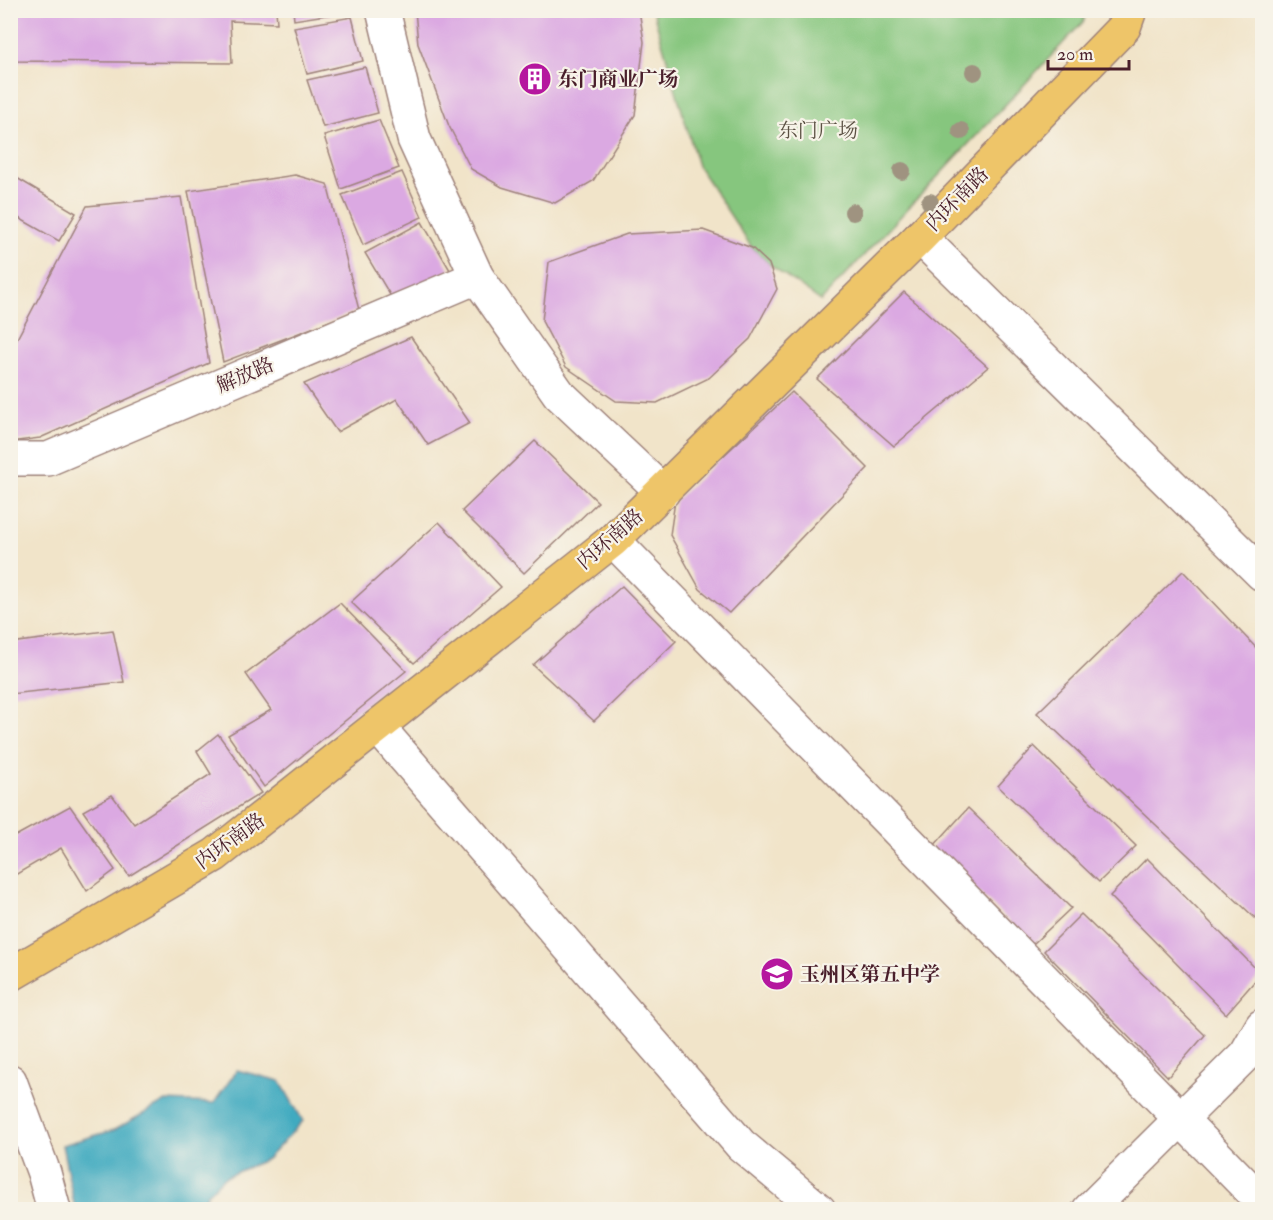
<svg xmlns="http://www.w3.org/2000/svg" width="1273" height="1220" viewBox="0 0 1273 1220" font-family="'IM FELL Double Pica','Noto Serif SC',serif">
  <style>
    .green { fill: #86c67e; stroke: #687254; stroke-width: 1.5 }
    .water { fill: #40aac0; stroke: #456476; stroke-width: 1.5 }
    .building { fill: #dba9e2 }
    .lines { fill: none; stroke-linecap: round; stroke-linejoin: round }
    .minor-casing { stroke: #9e827a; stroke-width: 36 }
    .major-casing { stroke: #9e827a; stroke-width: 36 }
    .minor { stroke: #fff; stroke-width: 33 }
    .major { stroke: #eec569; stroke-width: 33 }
    .tree { fill: #9f9380 }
    .labels { text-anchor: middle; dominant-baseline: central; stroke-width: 4.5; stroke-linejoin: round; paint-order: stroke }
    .poi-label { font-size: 20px; font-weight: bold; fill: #4a1f2b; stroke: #f7f3e8; text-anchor: start }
    .park-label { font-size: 20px; fill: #5c5144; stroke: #f7f3e8 }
    .street-label { font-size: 20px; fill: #4a1f2b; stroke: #f7f3e8 }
  </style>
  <rect width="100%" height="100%" fill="#f7f3e8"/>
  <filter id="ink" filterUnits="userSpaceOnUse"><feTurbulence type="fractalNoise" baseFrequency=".0167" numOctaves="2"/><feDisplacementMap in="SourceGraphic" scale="12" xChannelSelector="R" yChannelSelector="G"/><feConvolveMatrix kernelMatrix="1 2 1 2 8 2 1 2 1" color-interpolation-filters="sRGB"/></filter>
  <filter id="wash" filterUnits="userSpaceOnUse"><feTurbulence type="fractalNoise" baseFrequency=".008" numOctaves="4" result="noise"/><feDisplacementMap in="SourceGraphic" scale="24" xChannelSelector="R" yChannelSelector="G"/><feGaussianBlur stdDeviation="1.35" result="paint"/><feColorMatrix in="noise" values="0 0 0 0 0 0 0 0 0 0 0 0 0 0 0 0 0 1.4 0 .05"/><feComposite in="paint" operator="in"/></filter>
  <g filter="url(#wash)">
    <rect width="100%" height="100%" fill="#f1e4c9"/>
    <polygon class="green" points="653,11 1085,11 1084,21 821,301 769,264 752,248 698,166"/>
    <polygon class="water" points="237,1070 280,1081 303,1121 267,1159 223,1178 206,1195 212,1209 75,1209 62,1145 114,1130 166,1101 214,1103"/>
    <g id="blocks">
      <g class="building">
        <polygon points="10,10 276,10 277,23 230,21 232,63 10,61"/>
        <polygon points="293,10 345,10 345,12 294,20"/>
        <polygon points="415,10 639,10 644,42 635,115 593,181 555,203 502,187 471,169 449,126 418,44"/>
        <polygon points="352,17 363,61 307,74 294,27"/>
        <polygon points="365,67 378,113 323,127 307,80"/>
        <polygon points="379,120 399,168 341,189 324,136"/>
        <polygon points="402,172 422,217 363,245 342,195"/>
        <polygon points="10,174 76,213 59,241 10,213"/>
        <polygon points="295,175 327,184 359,310 223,362 188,191"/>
        <polygon points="181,197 209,363 40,438 10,442 10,352 87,206"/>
        <polygon points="422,222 450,270 393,300 365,253"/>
        <polygon points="703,230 752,248 769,264 777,289 750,339 709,378 657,403 616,401 566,367 542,321 549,262 627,234"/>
        <polygon points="904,292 988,367 894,446 817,379"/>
        <polygon points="411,337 470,423 428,445 397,399 337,432 304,384"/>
        <polygon points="792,392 868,468 729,613 700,589 670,535 675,501"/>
        <polygon points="535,441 598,502 524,573 462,511"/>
        <polygon points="439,522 501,587 414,663 351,602"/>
        <polygon points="1183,571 1262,654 1262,910 1255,918 1037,713"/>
        <polygon points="622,586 676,641 594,721 533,665"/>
        <polygon points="340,603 406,671 264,787 228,735 271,710 246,674"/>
        <polygon points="113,630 124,682 10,694 10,643"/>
        <polygon points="218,734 261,793 129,876 83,811 112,795 134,824 211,774 197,751"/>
        <polygon points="1034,746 1136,846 1099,882 998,786"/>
        <polygon points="70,806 115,870 87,891 61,848 10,878 10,839"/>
        <polygon points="968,808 1071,908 1033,944 932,848"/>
        <polygon points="1147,858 1261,974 1226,1014 1110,896"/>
        <polygon points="1081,914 1205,1035 1168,1077 1044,951"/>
      </g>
    </g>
  </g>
  <g filter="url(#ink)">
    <use href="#blocks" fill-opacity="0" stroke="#9e827a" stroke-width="1.5"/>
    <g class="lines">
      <defs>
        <g id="minor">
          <polyline points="383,10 414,139 477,277 559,394 663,492"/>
          <polyline points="920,237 1262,574"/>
          <polyline points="10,459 48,459 477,277"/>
          <polyline points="613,540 1262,1202"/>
          <polyline points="378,727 741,1145 819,1210"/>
          <polyline points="10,1081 44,1173 54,1210"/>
          <polyline points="1089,1210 1246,1054 1262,1026"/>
        </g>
        <polyline id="major" points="10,975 215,855 613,540 920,237 1124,27 1130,10"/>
      </defs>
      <use href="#minor" class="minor-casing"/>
      <use href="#major" class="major-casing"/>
      <use href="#minor" class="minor"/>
      <use href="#major" class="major"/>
    </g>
    <g class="tree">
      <circle cx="974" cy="72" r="9"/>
      <circle cx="961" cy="131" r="9"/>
      <circle cx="902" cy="171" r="9"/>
      <circle cx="930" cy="202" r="9"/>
      <circle cx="853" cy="212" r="9"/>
    </g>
  </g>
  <defs>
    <symbol id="building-disc" viewBox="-11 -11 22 22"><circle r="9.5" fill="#b5179e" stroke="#f7f3e8"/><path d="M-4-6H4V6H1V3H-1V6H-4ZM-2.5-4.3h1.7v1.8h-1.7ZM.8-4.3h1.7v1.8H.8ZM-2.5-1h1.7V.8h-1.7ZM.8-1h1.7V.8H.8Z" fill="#fff"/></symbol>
    <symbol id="school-disc" viewBox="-11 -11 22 22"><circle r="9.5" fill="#b5179e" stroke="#f7f3e8"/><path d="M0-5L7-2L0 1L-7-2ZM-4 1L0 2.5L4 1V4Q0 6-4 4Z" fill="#fff"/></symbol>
  </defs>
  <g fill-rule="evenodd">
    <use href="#building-disc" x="516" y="60" width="38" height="38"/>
    <use href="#school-disc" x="758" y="955" width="38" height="38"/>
  </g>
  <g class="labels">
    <g class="poi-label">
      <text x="558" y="79">东门商业广场</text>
      <text x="800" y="974">玉州区第五中学</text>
    </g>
    <g class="park-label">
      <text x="818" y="130">东门广场</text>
    </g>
    <g class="street-label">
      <text transform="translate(957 199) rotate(-46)">内环南路</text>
      <text transform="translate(245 375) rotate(-23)">解放路</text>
      <text transform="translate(610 539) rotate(-41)">内环南路</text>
      <text transform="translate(230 841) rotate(-36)">内环南路</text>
    </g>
  </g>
  <rect width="1273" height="1220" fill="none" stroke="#f7f3e8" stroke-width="36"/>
  <path d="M1048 60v9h81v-9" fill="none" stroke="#4a1f2b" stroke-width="3"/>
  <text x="1057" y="60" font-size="18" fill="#4a1f2b" stroke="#f7f3e8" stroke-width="4.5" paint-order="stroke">20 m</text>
</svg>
